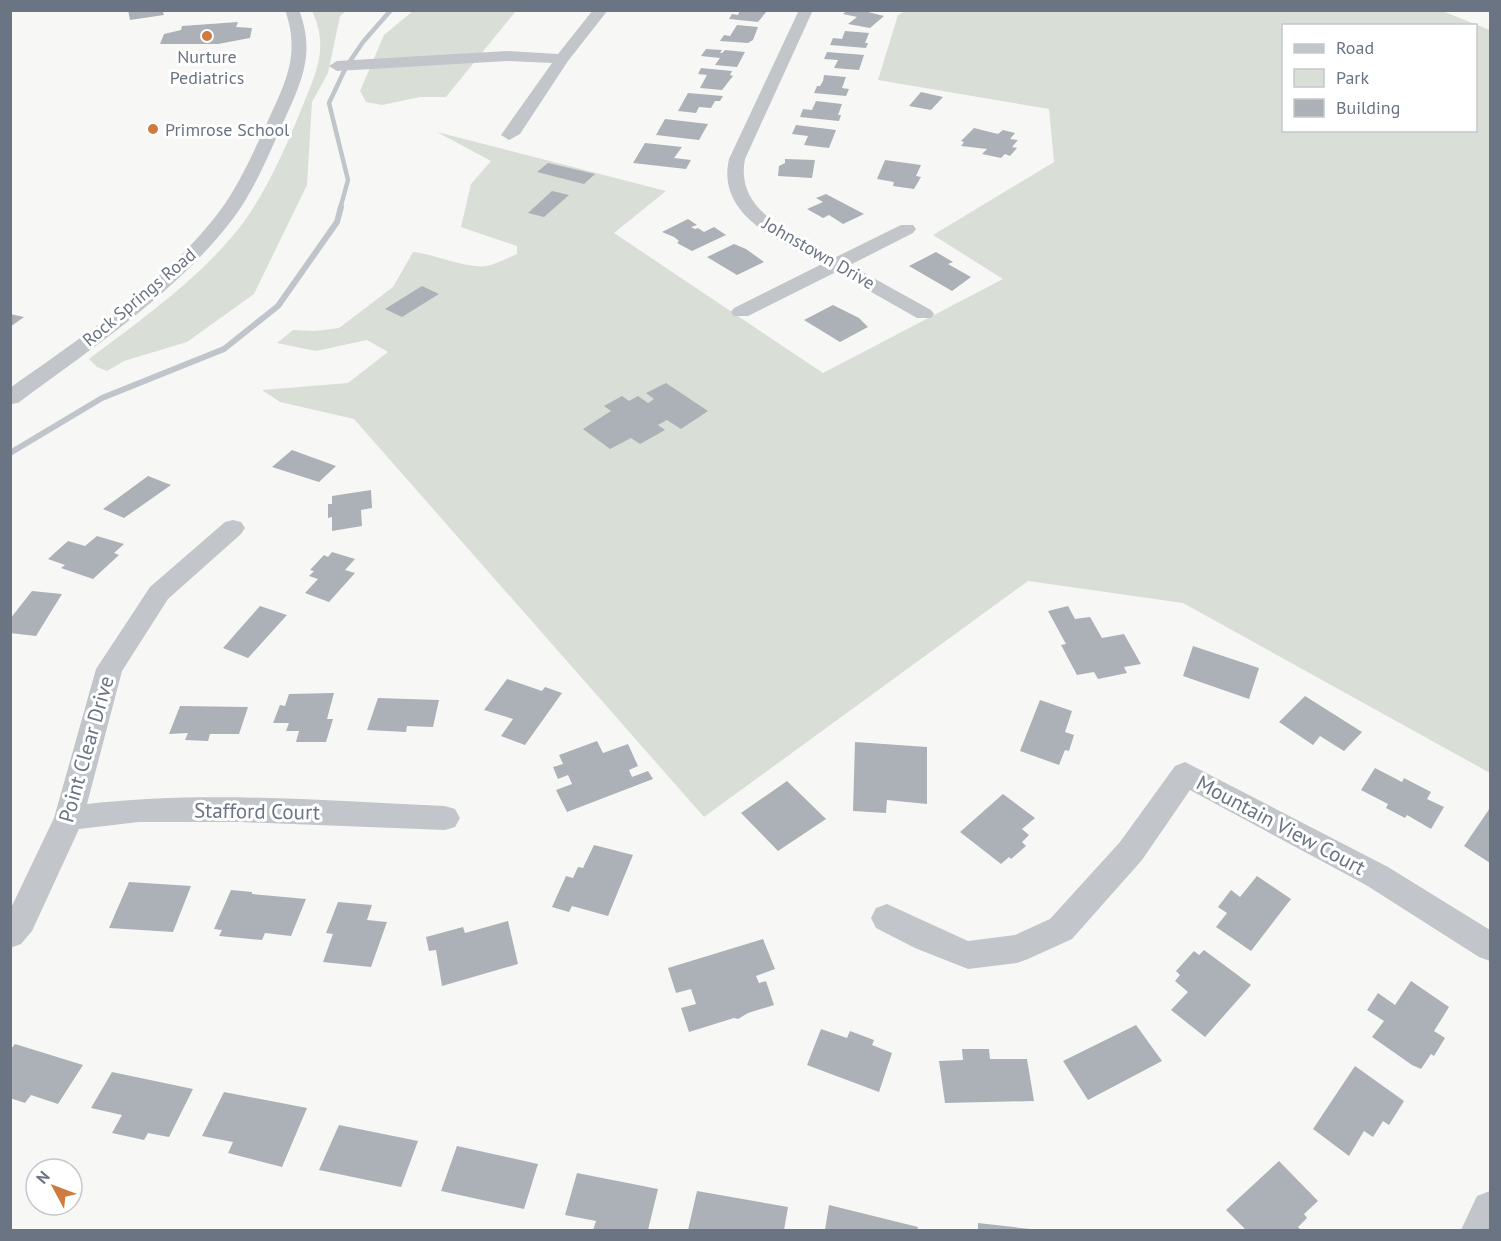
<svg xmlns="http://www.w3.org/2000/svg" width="1501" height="1241" viewBox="0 0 1501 1241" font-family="'PT Sans',sans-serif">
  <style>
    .green { fill: #d9ded7; fill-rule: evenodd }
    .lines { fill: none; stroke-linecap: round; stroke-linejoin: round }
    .stream-far1 { stroke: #bfc5cb; stroke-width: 4.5 }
    .stream { stroke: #bfc5cb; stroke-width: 6 }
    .building { fill: #acb1b7 }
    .minor { fill: #c2c5c9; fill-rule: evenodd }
    .poi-dot { fill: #cf7b3f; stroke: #fff; stroke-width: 2 }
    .labels { text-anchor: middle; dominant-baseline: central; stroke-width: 6; stroke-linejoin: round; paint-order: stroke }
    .far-poi-label { font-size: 18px; fill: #6b7483; stroke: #fff }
    .far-street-label { font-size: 18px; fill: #6b7483; stroke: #fff }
    .street-label { font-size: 21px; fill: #6b7483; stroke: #fff }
  </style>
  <rect width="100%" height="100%" fill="#f7f8f6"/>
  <g class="green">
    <path d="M 907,10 L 1442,11 L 1490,30 L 1490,773 L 1183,603 L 1028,581 L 704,817 L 354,419 L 280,402 L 262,390 L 348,383 L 388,352 L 367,340 L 316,351 L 277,343 L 293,330 L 315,331 L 339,328 L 393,287 L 413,252 C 435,254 467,269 486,266 C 497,264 507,258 517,254 L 517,246 L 461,227 L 471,184 L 491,161 L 437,132 L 666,191 L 614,233 L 823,373 L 1003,279 L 933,235 L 1054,162 L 1049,109 L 878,80 L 898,15 ZM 1284,26 L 1476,26 L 1476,130 L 1284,130 Z"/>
    <path d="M 312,11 L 346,11 L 340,16 L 328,73 L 312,102 L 307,185 L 254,294 L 187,342 L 124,361 L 107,371 L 97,367 L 89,359 C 143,318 208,273 248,216 C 270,183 286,147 301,110 C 315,75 330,49 312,11 Z"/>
    <polygon points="413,11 516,11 446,97 420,97 382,105 366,102 360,91 384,35"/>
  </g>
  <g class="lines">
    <polyline class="stream-far1" points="340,209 348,180 329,103 346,67 363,42 391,10"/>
    <polyline class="stream" points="10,453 102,398 224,349 278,306 337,222 341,207"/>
  </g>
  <g class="building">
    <polygon points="128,10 162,10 164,15 130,20"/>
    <polygon points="740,10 765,10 767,11 758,22 729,19 732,14 738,15"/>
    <polygon points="848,10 860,10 884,16 870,28 848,24 857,17 843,14"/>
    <polygon points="238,22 236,27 252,28 250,38 218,44 160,44 164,34 181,30 182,26"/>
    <polygon points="737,25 758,27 753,40 748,43 720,41 724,35 730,36"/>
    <polygon points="845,31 869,33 865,43 868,43 866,48 830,45 833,38 842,39"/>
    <polygon points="706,49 722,50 720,53 722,53 725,50 745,52 737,67 715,65 720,58 701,56"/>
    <polygon points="827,52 864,55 859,70 834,68 838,60 824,59"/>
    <polygon points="701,68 732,71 730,75 733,76 722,90 700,88 707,75 698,74"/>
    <polygon points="824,75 846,77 842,88 849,89 846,96 814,93 817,86 820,86 823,81"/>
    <polygon points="921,92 943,97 931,110 909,106"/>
    <polygon points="688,93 723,96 720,101 715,101 711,108 699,107 696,113 678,111"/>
    <polygon points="816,101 842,104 838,115 841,115 839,121 800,117 803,109 812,110"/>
    <polygon points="665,119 708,124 699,140 656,135"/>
    <polygon points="796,125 836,130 829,148 804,145 808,136 792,134"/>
    <polygon points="974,128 998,134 1003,130 1015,133 1010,139 1018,140 1012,147 1017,148 1010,156 1005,154 1001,158 982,154 987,149 961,146 964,142 961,141"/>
    <polygon points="645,143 682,147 674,158 691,160 686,169 633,163"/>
    <polygon points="785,159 815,160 812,178 778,176 779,166 785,163"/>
    <polygon points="885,160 921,165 916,176 921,177 914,189 893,186 894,182 877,179"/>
    <polygon points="548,163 595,174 584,184 537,172"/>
    <polygon points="552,191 569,195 544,217 528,213"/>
    <polygon points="826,194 864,214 843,224 829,215 823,218 807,209 823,202 816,198"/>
    <polygon points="688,219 697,225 691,227 695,229 698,228 704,232 714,227 726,235 692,251 677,243 679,241 674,237 662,232"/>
    <polygon points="734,244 746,249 764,262 737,275 707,257"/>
    <polygon points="936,252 953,262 948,264 971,277 952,291 909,266"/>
    <polygon points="422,286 439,294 402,317 385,309"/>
    <polygon points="833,305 859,318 868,327 840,342 804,320"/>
    <polygon points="10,314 24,317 10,327"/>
    <polygon points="666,383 708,411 681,429 667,420 658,425 665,430 640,444 631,438 610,449 583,429 611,411 604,406 622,396 629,401 638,396 648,403 654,399 646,393"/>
    <polygon points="292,450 336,466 319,482 272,467"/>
    <polygon points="148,476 171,485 124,518 103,509"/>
    <polygon points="371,490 372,508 361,510 362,526 332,531 332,517 328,518 328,504 332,504 332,496"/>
    <polygon points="97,536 124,544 114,553 119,555 93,579 61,568 65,565 48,559 68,541 85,546"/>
    <polygon points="332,552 355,559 345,570 355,573 329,602 305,593 318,579 309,576 314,571 310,570 324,555 328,557"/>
    <polygon points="32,591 62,594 36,636 10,633 10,619"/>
    <polygon points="260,606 287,615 248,658 223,648"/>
    <polygon points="1068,606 1075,619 1090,617 1102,638 1124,634 1141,664 1124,667 1127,673 1098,679 1094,672 1077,675 1061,645 1066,644 1048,611"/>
    <polygon points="1193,646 1259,668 1249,699 1183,676"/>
    <polygon points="507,679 542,691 545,687 562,693 525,745 501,736 513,719 484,710"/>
    <polygon points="334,693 327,719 333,719 326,742 296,742 299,731 286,731 289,723 273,723 280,705 285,706 289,694"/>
    <polygon points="1305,696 1362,732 1344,751 1320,736 1313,745 1279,722"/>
    <polygon points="378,698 439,700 433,727 407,726 406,732 367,730"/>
    <polygon points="1040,700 1072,711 1065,732 1074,735 1069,751 1065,750 1059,765 1020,751"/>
    <polygon points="180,706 248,707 239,734 210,734 208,741 185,740 188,733 169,734"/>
    <polygon points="597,741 603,753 628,744 638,766 629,770 632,777 648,771 653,779 567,812 556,790 572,784 568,775 558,779 553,767 563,764 559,755"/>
    <polygon points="855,742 927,747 927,804 887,800 886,813 853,811"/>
    <polygon points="1375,768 1402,782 1404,778 1431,792 1427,799 1444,807 1431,829 1407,815 1405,818 1386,808 1388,804 1361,790"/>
    <polygon points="787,781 826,819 778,851 741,813"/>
    <polygon points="1003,794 1035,818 1022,829 1029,835 1022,842 1026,846 1011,859 1009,857 1001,864 960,832"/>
    <polygon points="1490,808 1490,863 1464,846"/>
    <polygon points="594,845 633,855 608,916 572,906 569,912 552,907 566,876 573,878 578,867 583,868"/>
    <polygon points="1257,876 1291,899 1251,951 1216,927 1227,913 1218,907 1231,890 1240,897"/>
    <polygon points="129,882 191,886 173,932 109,928"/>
    <polygon points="231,890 252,892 252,894 306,899 291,936 265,933 262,940 219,936 222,930 214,929"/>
    <polygon points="338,902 372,905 367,920 387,922 371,967 323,962 333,934 326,933"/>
    <polygon points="508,921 518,964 442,986 436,950 429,951 426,937 463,927 465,933"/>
    <polygon points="763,939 775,969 756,976 759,983 766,981 774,1005 748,1013 738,1019 734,1018 689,1032 681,1008 696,1004 691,989 676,993 668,968"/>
    <polygon points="1204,950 1251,985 1205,1037 1171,1010 1188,992 1175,981 1180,975 1176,971 1194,951 1199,955"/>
    <polygon points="1411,981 1449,1007 1434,1031 1445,1038 1434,1056 1431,1054 1421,1069 1412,1065 1372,1037 1384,1021 1367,1010 1378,993 1395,1005"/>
    <polygon points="1136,1025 1162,1061 1088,1100 1063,1061"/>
    <polygon points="821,1029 847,1038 850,1031 874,1040 872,1045 892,1053 879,1092 807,1065"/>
    <polygon points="15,1044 83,1065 58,1104 31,1095 25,1103 10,1098 10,1050"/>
    <polygon points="962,1049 989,1049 990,1059 1027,1059 1034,1101 945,1103 939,1061 963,1060"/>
    <polygon points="1355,1066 1404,1101 1389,1125 1383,1121 1373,1137 1364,1131 1349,1156 1313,1129"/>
    <polygon points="112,1072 193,1089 169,1137 148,1133 144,1140 112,1133 122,1115 91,1108"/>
    <polygon points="224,1092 307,1108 282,1167 228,1153 233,1142 202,1136"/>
    <polygon points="339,1125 418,1141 401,1187 319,1170"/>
    <polygon points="457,1146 538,1164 524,1209 441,1191"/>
    <polygon points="1279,1161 1318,1201 1304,1214 1307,1218 1298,1227 1301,1230 1246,1230 1226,1210"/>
    <polygon points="577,1173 658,1189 648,1230 593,1230 596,1221 565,1215"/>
    <polygon points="697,1191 788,1207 784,1230 688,1230"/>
    <polygon points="829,1205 918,1227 917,1230 825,1230"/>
    <polygon points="978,1223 1030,1229 1030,1230 978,1230"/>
  </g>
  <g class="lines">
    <g class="minor">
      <path d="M 285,10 L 299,10 C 316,54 301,83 283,123 C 268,156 254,191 232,220 C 174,295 93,347 18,403 L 10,404 L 10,388 C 84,335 164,284 219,212 C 239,185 253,153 267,123 C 285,83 301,55 285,10 Z"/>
      <polygon points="593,10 608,10 568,61 520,134 509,140 501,135 552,63 507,61 337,71 329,66 337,61 507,51 558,54"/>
      <path d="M 799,10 L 813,10 L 745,159 C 734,214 798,235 836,257 L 901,225 L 913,225 L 916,229 L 913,233 L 850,265 L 931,310 L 934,314 L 931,318 L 917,318 L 836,272 L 748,316 L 734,316 L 731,312 L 734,308 L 822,264 C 781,241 716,217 729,159 Z"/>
      <path d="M 233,520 L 241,522 L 245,528 L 241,534 L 168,599 L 122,671 L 87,804 C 206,790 326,801 445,806 L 455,809 L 460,818 L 455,827 L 445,830 L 239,822 L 139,822 L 79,829 L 32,931 L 21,944 L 10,948 L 10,910 L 54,818 L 96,669 L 150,587 L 225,522 Z"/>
      <polygon points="1185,762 1388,867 1490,930 1490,961 1479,957 1366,885 1190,790 1142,860 1072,939 1028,959 1017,963 968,969 915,948 876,928 871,918 876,908 887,904 968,941 1015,935 1050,919 1120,842 1175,766"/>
      <polygon points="1490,1191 1490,1230 1461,1230 1477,1196"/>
    </g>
  </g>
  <g class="poi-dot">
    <circle cx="207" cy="36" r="6"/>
    <circle cx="153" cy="129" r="6"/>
  </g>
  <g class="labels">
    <g class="far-poi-label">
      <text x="207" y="56">Nurture<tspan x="207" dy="21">Pediatrics</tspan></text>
      <text x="165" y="129" text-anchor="start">Primrose School</text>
    </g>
    <g class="far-street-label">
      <text transform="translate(819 253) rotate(30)">Johnstown Drive</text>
      <text transform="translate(139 297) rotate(-40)">Rock Springs Road</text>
    </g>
    <g class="street-label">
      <text transform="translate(86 749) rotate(-74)">Point Clear Drive</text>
      <text transform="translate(257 811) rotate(1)">Stafford Court</text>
      <text transform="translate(1281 825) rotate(28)">Mountain View Court</text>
    </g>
  </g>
  <rect width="1501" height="1241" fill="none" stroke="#6b7483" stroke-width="24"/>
  <rect x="1282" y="24" width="195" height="108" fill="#ffffff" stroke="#c4c7cd" stroke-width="1.5"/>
  <rect x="1294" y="44" width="30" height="9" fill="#c2c5c9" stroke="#c4c7cd" stroke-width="1.5"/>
  <text x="1336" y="54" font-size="18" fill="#6b7483">Road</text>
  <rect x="1294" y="69" width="30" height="18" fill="#d9ded7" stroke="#c4c7cd" stroke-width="1.5"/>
  <text x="1336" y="84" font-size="18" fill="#6b7483">Park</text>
  <rect x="1294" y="99" width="30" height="18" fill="#acb1b7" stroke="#c4c7cd" stroke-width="1.5"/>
  <text x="1336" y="114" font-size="18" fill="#6b7483">Building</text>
  <g transform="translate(54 1187) rotate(311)"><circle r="28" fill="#ffffff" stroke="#c4c7cd" stroke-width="1.5"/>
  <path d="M0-4.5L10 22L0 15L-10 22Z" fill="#cf7b3f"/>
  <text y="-9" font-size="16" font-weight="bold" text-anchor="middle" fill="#6b7483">N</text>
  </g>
</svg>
